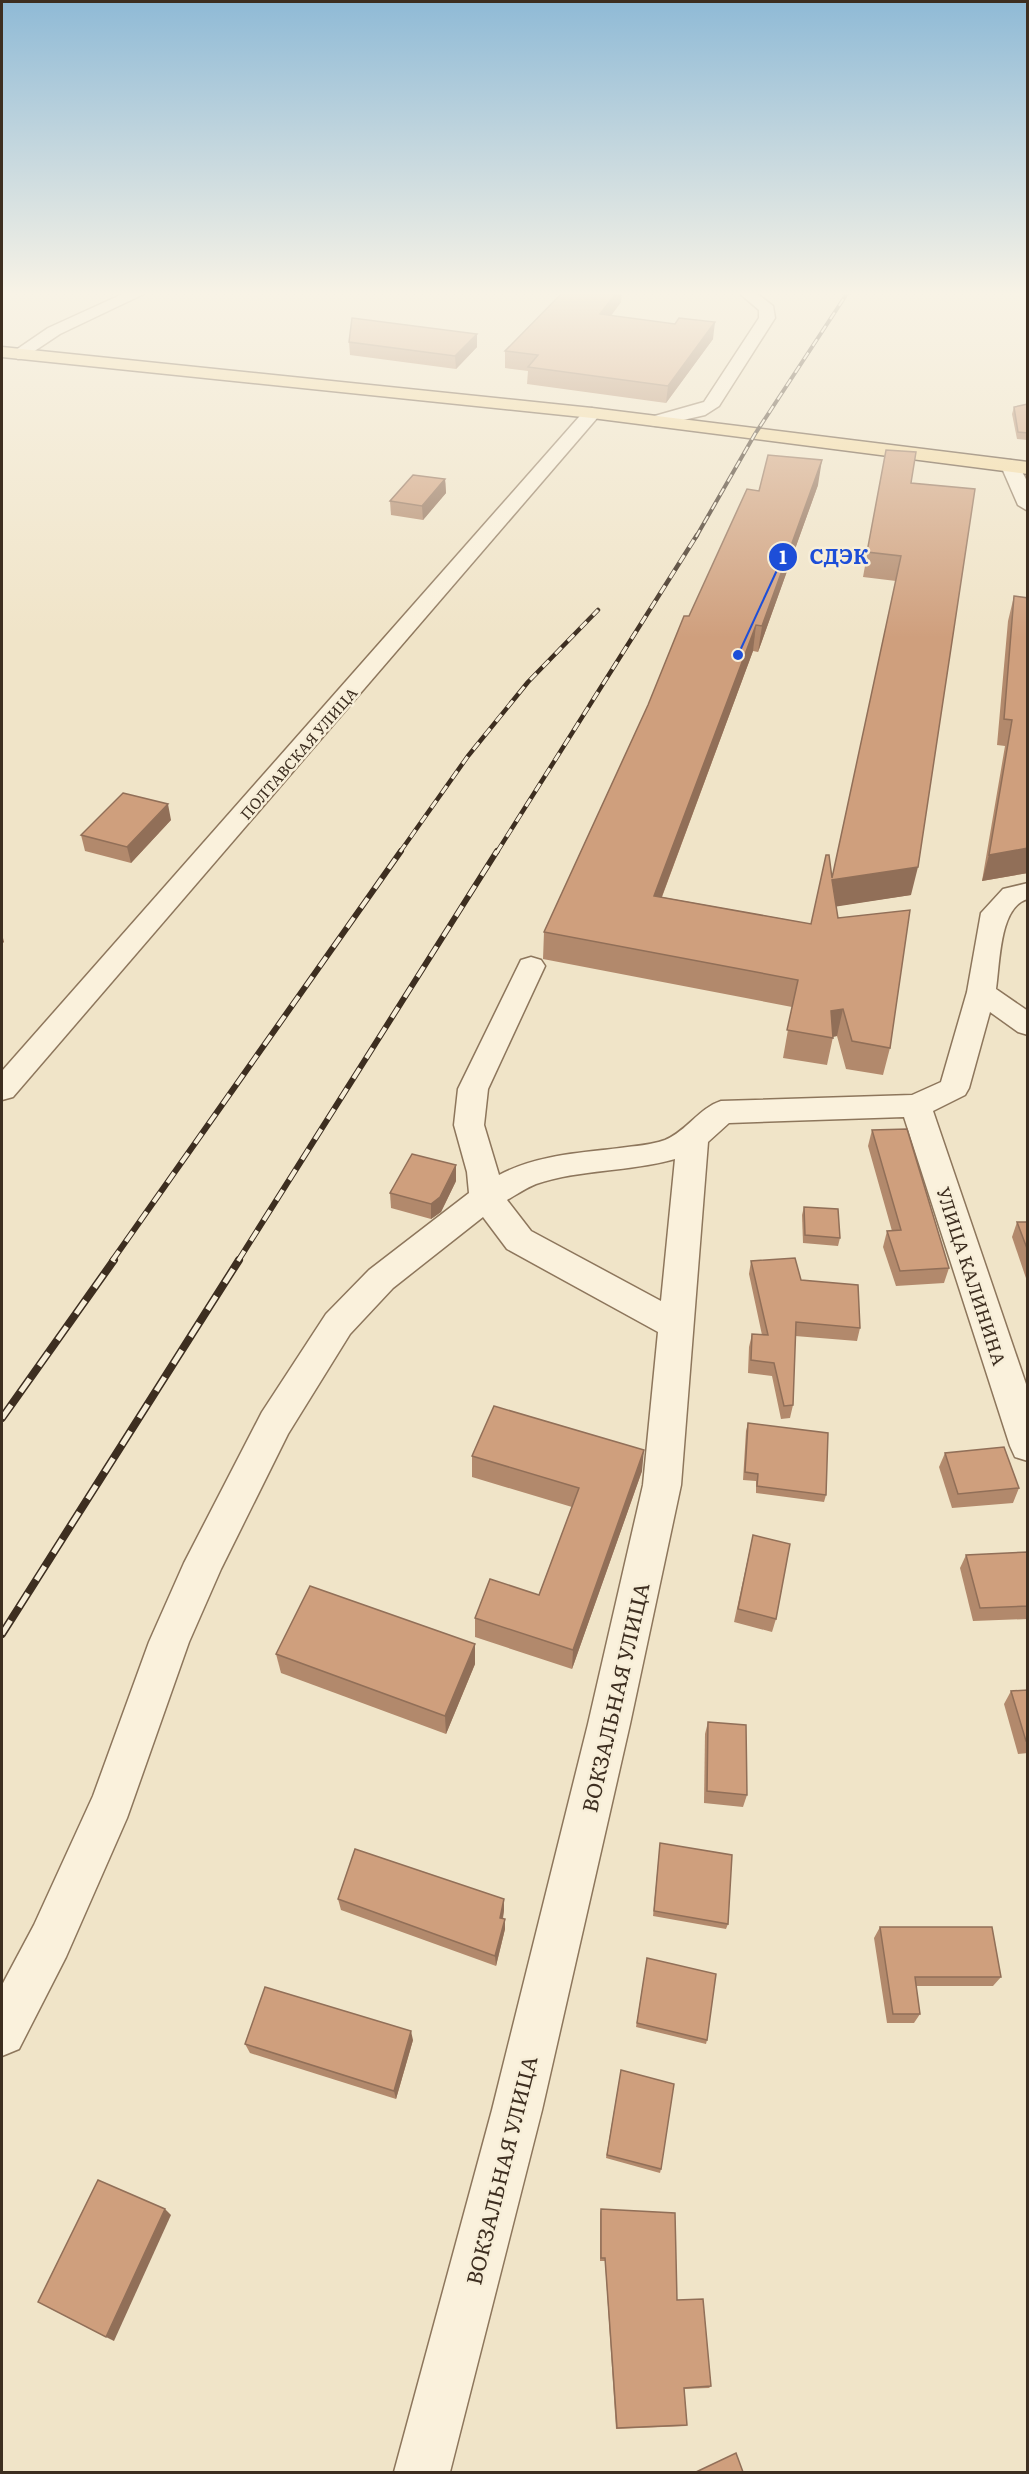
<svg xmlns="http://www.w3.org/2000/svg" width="1029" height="2474" viewBox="0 0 1029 2474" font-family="Literata,serif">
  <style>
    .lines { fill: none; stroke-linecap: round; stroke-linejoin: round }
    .minor-casing { stroke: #8d765c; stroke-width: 3 }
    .major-casing { stroke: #5b4430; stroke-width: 3 }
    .minor { fill: #faf1dc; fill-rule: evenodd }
    .major { fill: #f3d9a0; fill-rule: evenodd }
    .rail-far3-casing { stroke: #3d2e20; stroke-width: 4 }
    .rail-far2-casing { stroke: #3d2e20; stroke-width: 4.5 }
    .rail-far1-casing { stroke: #3d2e20; stroke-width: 6 }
    .rail-casing { stroke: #3d2e20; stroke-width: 8 }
    .rail-far3 { stroke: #f7eed8; stroke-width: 2; stroke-dasharray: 8; stroke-linecap: butt }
    .rail-far2 { stroke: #f7eed8; stroke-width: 3; stroke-dasharray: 9; stroke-linecap: butt }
    .rail-far1 { stroke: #f7eed8; stroke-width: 4; stroke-dasharray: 12; stroke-linecap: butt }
    .rail { stroke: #f7eed8; stroke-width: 5; stroke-dasharray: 16; stroke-linecap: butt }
    .wall { fill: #b2896c }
    .shaded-wall { fill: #916f58 }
    .building { fill: #cf9f7d; stroke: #916f58; stroke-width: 1.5 }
    .labels { text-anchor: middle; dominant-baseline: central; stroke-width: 5; stroke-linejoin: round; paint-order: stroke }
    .far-street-label { font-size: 15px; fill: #3d2e20; stroke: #f7eed8 }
    .street-label { font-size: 18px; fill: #3d2e20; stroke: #f7eed8 }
    .near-street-label { font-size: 21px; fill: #3d2e20; stroke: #f7eed8 }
    .leader { fill: none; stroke: #1d4ed8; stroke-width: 2 }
    .callout-dot { fill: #1d4ed8; stroke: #f7eed8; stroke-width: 2 }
    .mark-label { font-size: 18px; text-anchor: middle; font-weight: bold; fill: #fff }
    .callout-label { font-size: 20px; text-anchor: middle; font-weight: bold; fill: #1d4ed8; stroke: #f7eed8; stroke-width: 5; stroke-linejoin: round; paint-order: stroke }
  </style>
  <rect width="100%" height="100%" fill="#f0e4c8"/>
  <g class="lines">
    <defs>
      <g id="minor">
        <polygon points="127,292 148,292 60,334 24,358 18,359 10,354 48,328"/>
        <polygon points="738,292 755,292 773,306 775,318 719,406 705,415 657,426 651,425 648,421 651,417 704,402 759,318 759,310"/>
        <polygon points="592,408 601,413 598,417 13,1097 2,1100 2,1071 586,409"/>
        <polygon points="1010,460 1017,462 1028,483 1028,511 1018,505 1001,466"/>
        <path d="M 1028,883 L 1028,899 C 999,906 1000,964 996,989 L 1028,1011 L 1028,1035 L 1018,1032 L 990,1012 L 969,1088 L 965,1095 L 933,1111 L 1028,1390 L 1028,1461 L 1015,1457 L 1010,1446 L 904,1117 L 729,1123 L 708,1142 L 681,1485 L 630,1724 L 542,2110 L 450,2472 L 394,2472 L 492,2110 L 588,1724 L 643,1485 L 658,1332 L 507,1249 L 483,1217 L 393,1288 L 350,1334 L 288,1434 L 221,1569 L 189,1642 L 127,1818 L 66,1957 L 19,2049 L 2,2056 L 2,1985 L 34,1925 L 93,1796 L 149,1642 L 184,1563 L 262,1412 L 326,1314 L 369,1270 L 469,1193 L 467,1172 L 454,1125 L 458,1089 L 521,960 L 531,957 L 541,960 L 545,966 L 488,1089 L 484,1125 L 499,1175 C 536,1155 579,1153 620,1148 C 635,1146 651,1145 665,1140 C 687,1131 699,1108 721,1101 L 912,1095 L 941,1082 L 967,992 L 981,913 L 1003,889 ZM 675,1159 L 661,1301 L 531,1231 L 507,1200 C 516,1195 526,1188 536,1184 C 580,1169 630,1172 675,1159 Z"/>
      </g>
      <polygon id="major" points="2,347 592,408 1028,462 1028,474 592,418 2,357"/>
    </defs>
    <use href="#minor" class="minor-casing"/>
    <use href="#major" class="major-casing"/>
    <use href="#minor" class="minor"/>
    <use href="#major" class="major"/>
    <defs>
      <polyline id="rail-far3" points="696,537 755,434 848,292"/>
      <g id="rail-far2">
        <polyline points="400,852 468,756 528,682 598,610"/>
        <polyline points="497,852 697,535"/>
      </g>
      <g id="rail-far1">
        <polyline points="112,1261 401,851"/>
        <polyline points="238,1261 497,851"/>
      </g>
      <g id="rail">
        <polyline points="2,1418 114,1260"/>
        <polyline points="2,1634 239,1260"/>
      </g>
    </defs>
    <use href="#rail-far3" class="rail-far3-casing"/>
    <use href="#rail-far2" class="rail-far2-casing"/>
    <use href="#rail-far1" class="rail-far1-casing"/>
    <use href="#rail" class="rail-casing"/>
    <use href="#rail-far3" class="rail-far3"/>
    <use href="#rail-far2" class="rail-far2"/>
    <use href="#rail-far1" class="rail-far1"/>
    <use href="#rail" class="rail"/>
  </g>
  <g class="wall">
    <polygon points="621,302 611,316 713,339 666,403 527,384 528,371 505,368 505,351"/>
    <polygon points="349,342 477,347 456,369 350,355"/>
    <polygon points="1028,404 1028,440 1017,439 1012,414 1014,407"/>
    <polygon points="886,450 911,483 911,895 836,906 838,918 890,1048 883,1075 846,1069 837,1036 833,1037 827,1065 783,1058 792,1007 543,959 544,932 689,616 759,491 818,485 758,652 753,651 662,897 811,924 832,878 896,581 863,577"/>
    <polygon points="445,479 446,493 423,520 391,515 390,501"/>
    <polygon points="1014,596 1028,873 982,881 1005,746 997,745 1008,621"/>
    <polygon points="171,820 131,863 85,851 81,835"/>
    <polygon points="872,1130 949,1268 944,1283 896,1286 883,1247 887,1231 892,1231 868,1146"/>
    <polygon points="456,1181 441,1212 431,1219 391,1208 390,1193"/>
    <polygon points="804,1207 840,1238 838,1246 803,1243 802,1215"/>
    <polygon points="1017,1222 1028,1222 1028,1284 1012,1237"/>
    <polygon points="751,1261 801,1280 860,1328 857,1341 795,1336 793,1405 790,1418 781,1419 772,1376 748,1373 749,1347 752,1334 762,1335 749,1274"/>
    <polygon points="748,1423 826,1495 824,1502 756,1493 756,1481 743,1480 746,1431"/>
    <polygon points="945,1453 1019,1488 1013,1503 952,1508 939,1467"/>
    <polygon points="472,1456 642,1471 572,1669 475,1637 475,1618 539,1595 572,1507 472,1477"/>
    <polygon points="753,1535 776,1619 772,1632 734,1622"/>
    <polygon points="1028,1552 1028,1619 973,1621 960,1568 966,1555"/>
    <polygon points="276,1654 475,1664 446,1734 281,1673"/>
    <polygon points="1028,1690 1028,1753 1018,1754 1004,1704 1011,1691"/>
    <polygon points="708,1722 747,1795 743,1807 704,1803 705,1734"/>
    <polygon points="660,1843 728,1924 726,1929 653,1916"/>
    <polygon points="338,1899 504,1899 504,1910 503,1919 505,1919 505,1929 496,1966 341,1910"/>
    <polygon points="880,1927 1001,1977 993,1986 916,1986 920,2014 914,2023 887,2023 874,1938"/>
    <polygon points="647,1958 707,2040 706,2044 636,2027"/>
    <polygon points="413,2040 396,2099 250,2053 245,2044"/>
    <polygon points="621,2070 661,2169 660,2173 606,2158"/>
    <polygon points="601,2209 677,2300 711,2386 709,2388 684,2389 687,2425 686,2426 616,2429 605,2261 600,2261 600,2213"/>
  </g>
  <g class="shaded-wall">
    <polygon points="617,292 622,292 621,302 599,331 600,314"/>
    <polygon points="715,322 713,339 666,403 668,386"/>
    <polygon points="477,334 477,347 456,369 455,356"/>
    <polygon points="822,460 818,485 758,652 762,626"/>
    <polygon points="445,479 446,493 423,520 422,506"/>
    <polygon points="756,625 753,651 652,923 654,896"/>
    <polygon points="168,804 171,820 131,863 127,847"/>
    <polygon points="1028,848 1028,873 982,881 989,855"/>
    <polygon points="918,867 911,895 827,908 832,880"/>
    <polygon points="2,934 4,942 2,944"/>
    <polygon points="843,1009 837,1036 830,1037 831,1011"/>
    <polygon points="456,1165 456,1181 441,1212 431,1219 431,1204"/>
    <polygon points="644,1450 642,1471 572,1669 573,1650"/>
    <polygon points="475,1644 475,1664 446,1734 445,1716"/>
    <polygon points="504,1899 504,1910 501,1928 500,1918"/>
    <polygon points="505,1919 505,1929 496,1966 495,1956"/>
    <polygon points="411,2031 413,2040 396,2099 394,2091"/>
    <polygon points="165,2209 171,2215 114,2341 106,2337"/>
  </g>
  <g class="building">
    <polygon points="563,292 617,292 600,314 675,324 679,318 715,322 668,386 528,367 538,355 505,351"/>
    <polygon points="352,318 477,334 455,356 349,342"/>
    <polygon points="1028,404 1028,433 1018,432 1014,407"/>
    <polygon points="886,450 916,452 911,483 975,489 918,867 832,880 838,918 910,910 890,1048 852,1041 843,1009 831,1011 833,1038 787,1030 798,980 544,932 648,705 684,616 689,616 747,489 759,491 768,455 822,460 762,626 756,625 654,896 811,924 826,855 829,855 832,878 901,556 867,552"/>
    <polygon points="413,475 445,479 422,506 390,501"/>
    <polygon points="1014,596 1028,598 1028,848 989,855 1012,720 1004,719"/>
    <polygon points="123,793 168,804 127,847 81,835"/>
    <polygon points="907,1129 949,1268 900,1271 887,1231 901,1230 872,1130"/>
    <polygon points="412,1154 456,1165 440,1197 431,1204 390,1193"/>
    <polygon points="804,1207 838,1209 840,1238 805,1235"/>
    <polygon points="1017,1222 1028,1222 1028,1251"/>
    <polygon points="795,1258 801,1280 858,1285 860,1328 796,1322 793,1405 784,1406 774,1363 751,1360 752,1334 768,1335 751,1261"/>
    <polygon points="494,1406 644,1450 573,1650 475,1618 490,1579 539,1595 579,1488 472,1456"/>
    <polygon points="748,1423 828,1433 826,1495 757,1486 758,1474 745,1472"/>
    <polygon points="1004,1447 1019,1488 958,1494 945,1453"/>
    <polygon points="753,1535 790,1544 776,1619 738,1609"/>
    <polygon points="1028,1552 1028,1606 980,1608 966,1555"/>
    <polygon points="310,1586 475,1644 445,1716 276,1654"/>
    <polygon points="1028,1690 1028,1741 1026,1741 1011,1691"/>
    <polygon points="708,1722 746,1725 747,1795 707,1791"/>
    <polygon points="660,1843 732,1855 728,1924 654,1911"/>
    <polygon points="355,1849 504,1899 500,1918 505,1919 495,1956 338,1899"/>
    <polygon points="880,1927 992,1927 1001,1977 915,1977 920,2014 893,2014"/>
    <polygon points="647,1958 716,1974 707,2040 637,2023"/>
    <polygon points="265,1987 411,2031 394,2091 245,2044"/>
    <polygon points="621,2070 674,2084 661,2169 607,2155"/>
    <polygon points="98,2180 165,2209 106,2337 38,2302"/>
    <polygon points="601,2209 675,2213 677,2300 703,2299 711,2386 684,2388 687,2425 617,2428 605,2258 601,2258"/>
    <polygon points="736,2453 743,2472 696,2472"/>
  </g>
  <linearGradient id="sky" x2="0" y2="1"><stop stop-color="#8fbad6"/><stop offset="0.46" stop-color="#f8f3e6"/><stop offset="1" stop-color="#f8f3e6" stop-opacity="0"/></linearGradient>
  <rect width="1029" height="638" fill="url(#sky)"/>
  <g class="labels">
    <g class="far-street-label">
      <text transform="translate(298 753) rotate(-49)">ПОЛТАВСКАЯ УЛИЦА</text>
    </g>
    <g class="street-label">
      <text transform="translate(972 1276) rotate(72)">УЛИЦА КАЛИНИНА</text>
    </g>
    <g class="near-street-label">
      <text transform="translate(614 1697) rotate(-77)">ВОКЗАЛЬНАЯ УЛИЦА</text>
      <text transform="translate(500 2170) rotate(-76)">ВОКЗАЛЬНАЯ УЛИЦА</text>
    </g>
  </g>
  <path class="leader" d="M738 655L783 557"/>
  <g class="callout-dot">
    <circle cx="738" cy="655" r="6"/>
    <circle cx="783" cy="557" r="15"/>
  </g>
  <g class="mark-label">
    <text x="783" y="564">1</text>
  </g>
  <g class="callout-label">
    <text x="839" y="564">СДЭК</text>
  </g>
  <rect width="1029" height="2474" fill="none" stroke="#3d2e20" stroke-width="6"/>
</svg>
